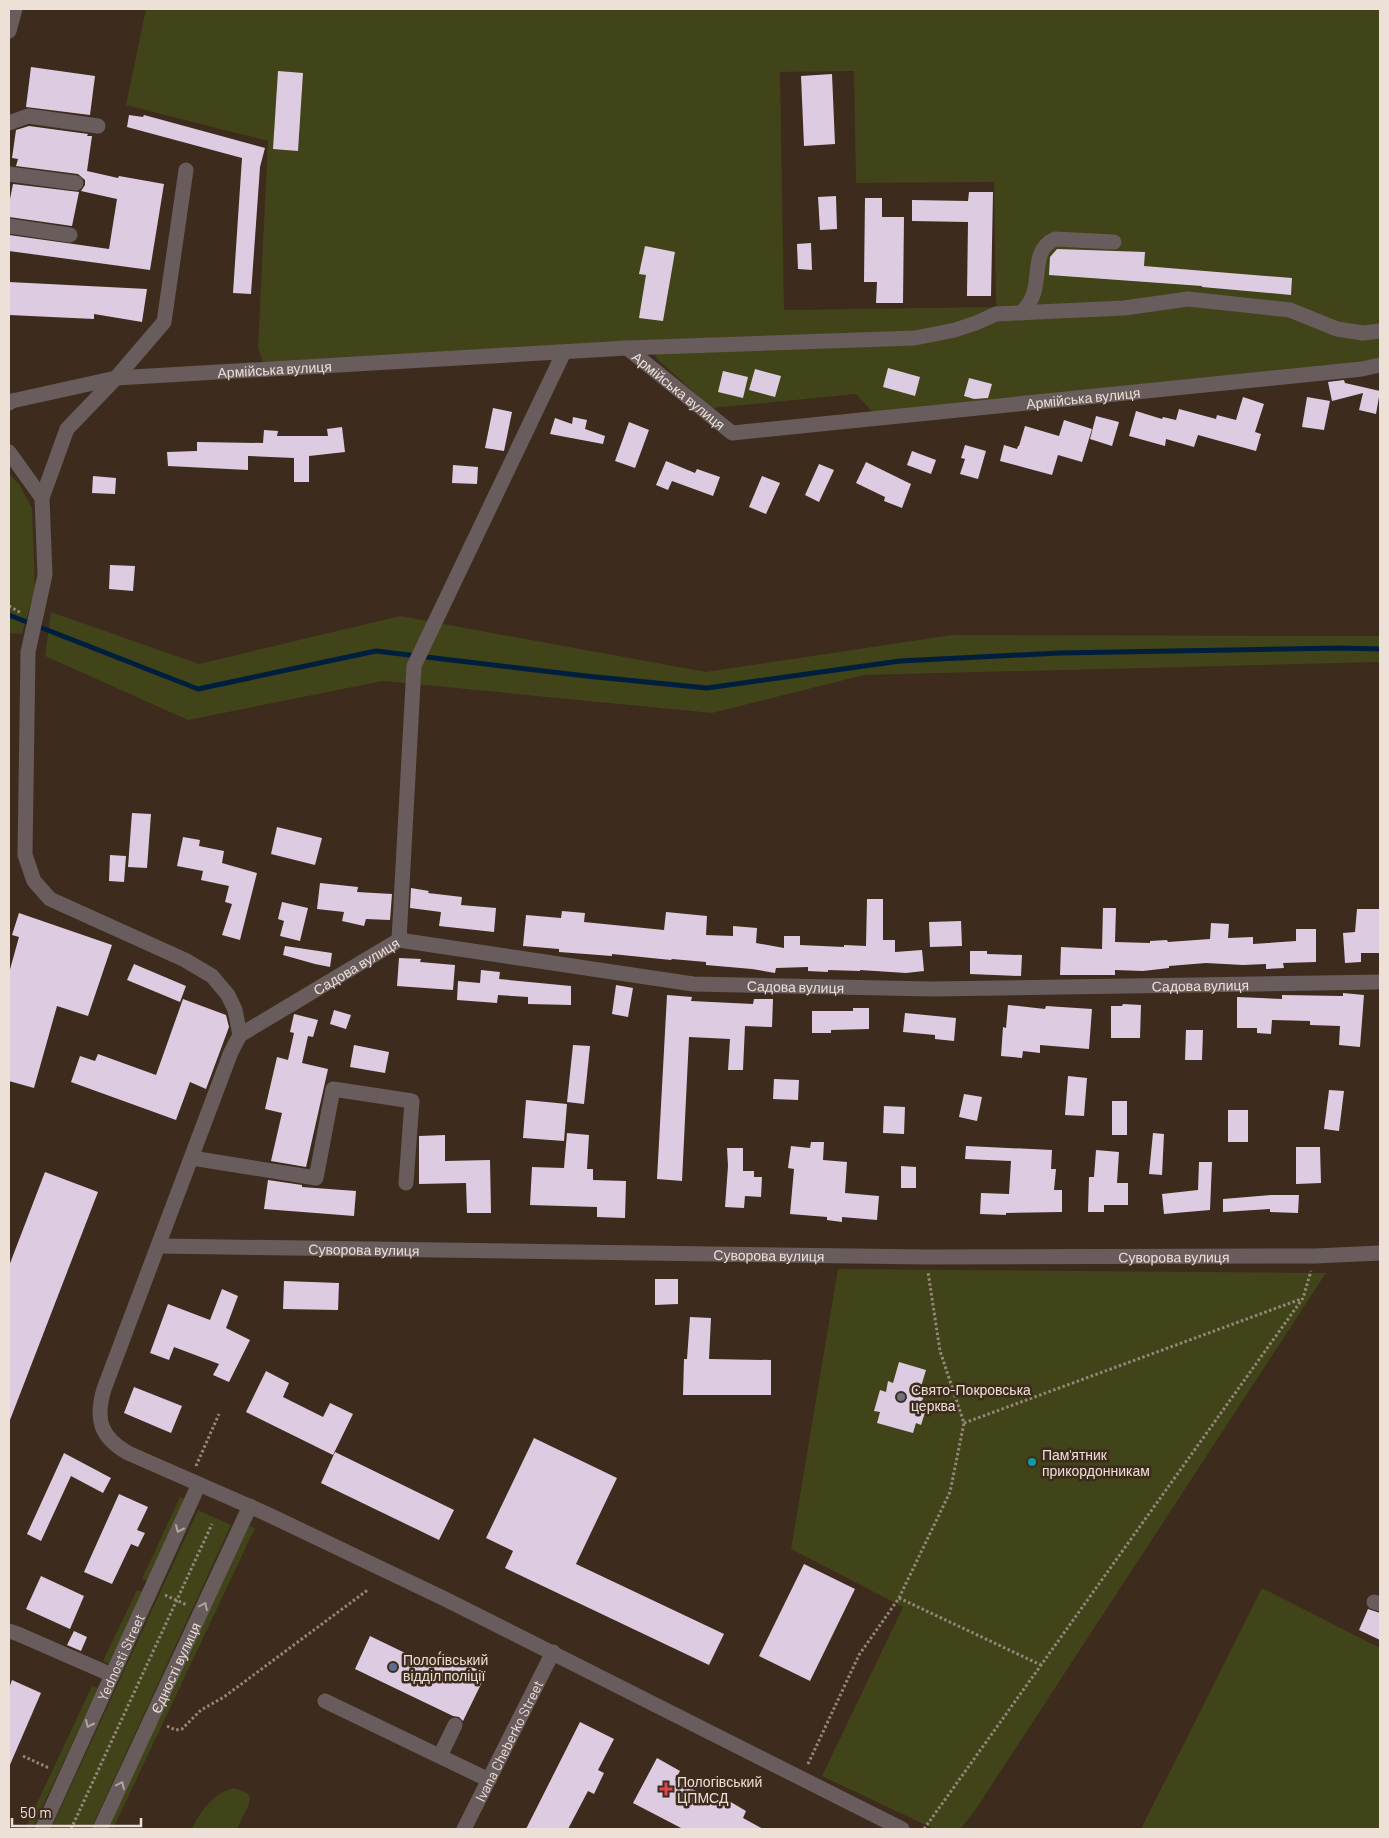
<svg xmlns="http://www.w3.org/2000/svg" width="1389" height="1838" viewBox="0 0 1389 1838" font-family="Barlow,sans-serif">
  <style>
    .green { fill: #414318; fill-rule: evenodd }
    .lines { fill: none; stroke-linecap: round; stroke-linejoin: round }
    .stream { stroke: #001e3e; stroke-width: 5 }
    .building { fill: #ddcce1 }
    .path { stroke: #96877c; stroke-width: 3; stroke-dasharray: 2.5 2.5; stroke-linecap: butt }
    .minor { stroke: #685c5d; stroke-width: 15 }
    .oneway { stroke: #b1a5a0 }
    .worship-dot { fill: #6b7280; stroke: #3d2b1d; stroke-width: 2 }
    .culture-dot { fill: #0f9aa8; stroke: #3d2b1d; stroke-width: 2 }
    .service-dot { fill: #5c6f8a; stroke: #3d2b1d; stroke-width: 2 }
    .health-dot { fill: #e0444e; stroke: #3d2b1d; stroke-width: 2 }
    .labels { text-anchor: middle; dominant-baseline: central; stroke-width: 5; stroke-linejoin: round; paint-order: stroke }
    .street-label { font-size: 14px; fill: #ece0d7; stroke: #3d2b1d }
    .poi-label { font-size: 14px; fill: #ece0d7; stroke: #3d2b1d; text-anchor: start }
  </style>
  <rect width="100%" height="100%" fill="#3d2b1d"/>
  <g class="green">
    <path d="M 146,9 L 1380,9 L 1380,358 L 1320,370 L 875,415 L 856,394 L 712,408 L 657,359 L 648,340 L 264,365 L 258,348 L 268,141 L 126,105 ZM 854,71 L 856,183 L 994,182 L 996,307 L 784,310 L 780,72 Z"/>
    <polygon points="9,474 19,484 32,508 35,588 22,634 9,633"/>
    <polygon points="51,612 199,664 400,616 706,672 952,635 1380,636 1380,662 864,675 712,713 383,681 188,720 45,656"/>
    <polygon points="838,1269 1326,1273 974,1812 960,1829 934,1829 822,1776 903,1607 791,1549"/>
    <polygon points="180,1497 186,1500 148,1581 142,1579"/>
    <polygon points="198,1510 231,1525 91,1829 51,1829"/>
    <polygon points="249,1526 255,1528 113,1829 106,1829"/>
    <polygon points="1262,1588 1380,1648 1380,1829 1141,1829"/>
    <polygon points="137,1590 143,1592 109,1664 103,1661"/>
    <polygon points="92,1686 98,1688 32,1829 25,1829"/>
    <path d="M 234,1788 L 247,1793 L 250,1797 L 249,1804 L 237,1829 L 192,1829 C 199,1812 215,1792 234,1788 Z"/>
  </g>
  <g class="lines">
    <polyline class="stream" points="9,615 198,689 376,651 586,676 707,688 900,661 1060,653 1340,648 1380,649"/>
  </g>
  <g class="building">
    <polygon points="31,67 95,76 90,115 26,107"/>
    <polygon points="278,71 303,73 298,151 273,149"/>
    <polygon points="832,74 835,144 804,146 801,76"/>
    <polygon points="129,115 143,117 144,115 265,148 260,167 251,294 233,293 242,158 127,127"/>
    <polygon points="29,126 88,134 87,136 92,136 87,171 118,178 119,176 164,184 150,270 9,251 9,235 109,249 117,199 81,191 85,185 85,180 78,174 16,166 18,159 12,158 16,130"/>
    <polygon points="13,184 79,192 72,226 9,217 9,204"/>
    <polygon points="969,192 993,192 991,296 967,296 968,222 912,221 912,200 968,201"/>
    <polygon points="836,196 837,229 820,230 818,197"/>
    <polygon points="865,198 882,198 882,217 904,217 903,303 876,303 877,282 864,282"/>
    <polygon points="811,243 812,270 798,269 797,244"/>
    <polygon points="645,246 675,252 663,321 639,318 646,275 639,274"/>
    <polygon points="1057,249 1145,252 1144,266 1292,278 1291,295 1202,287 1202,286 1049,275 1050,257"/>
    <polygon points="9,282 147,289 142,322 94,314 94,319 9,315"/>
    <polygon points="888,368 920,377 915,396 883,387"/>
    <polygon points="755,369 781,376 775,397 749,390"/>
    <polygon points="723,371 748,377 743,398 718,392"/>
    <polygon points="969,378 992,384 988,398 974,399 964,396"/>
    <polygon points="1344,380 1345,383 1380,391 1376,414 1359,410 1363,393 1332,401 1328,382"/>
    <polygon points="1243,397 1264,404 1255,432 1261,434 1256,451 1198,435 1194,447 1166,439 1165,446 1129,436 1136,411 1162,419 1163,417 1176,420 1179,409 1216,419 1217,415 1236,420"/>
    <polygon points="1307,397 1330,401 1324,430 1302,427"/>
    <polygon points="493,408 512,412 504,451 485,448"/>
    <polygon points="1096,416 1119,422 1112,446 1090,439"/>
    <polygon points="573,417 587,420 585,429 605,436 603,444 550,434 555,418 572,424"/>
    <polygon points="1064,420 1092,429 1082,462 1058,455 1052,475 1000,461 1004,445 1017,449 1018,446 1019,446 1025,426 1059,436"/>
    <polygon points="629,422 649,430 635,468 615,461"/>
    <polygon points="342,427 345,452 309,456 309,482 294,482 294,458 248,456 248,470 168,466 167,452 197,451 197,442 263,443 264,430 278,431 277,436 328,436 327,429"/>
    <polygon points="965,445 986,451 978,479 960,474 965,459 961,458"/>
    <polygon points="912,451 936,460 931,474 907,465"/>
    <polygon points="666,461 695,473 697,469 720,477 713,496 672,481 668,490 656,485"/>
    <polygon points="866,462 911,484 902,508 884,501 885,497 856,483"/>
    <polygon points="819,464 834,470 819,502 805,495"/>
    <polygon points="453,465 478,467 477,484 452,483"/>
    <polygon points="93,476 116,478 115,494 92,493"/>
    <polygon points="762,476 780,483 766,514 749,507"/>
    <polygon points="110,565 135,566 133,591 109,589"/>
    <polygon points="132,813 151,814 147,868 128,867"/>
    <polygon points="277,827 322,838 315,865 271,854"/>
    <polygon points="183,837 200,840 199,846 224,851 222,863 257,873 240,940 222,935 232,904 225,902 229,886 201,880 203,871 177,866"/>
    <polygon points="110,855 126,856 124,882 109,881"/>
    <polygon points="320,883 358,887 357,892 392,894 390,920 366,919 364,926 342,921 344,912 317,909"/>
    <polygon points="411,888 429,891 428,893 462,897 461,905 496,908 494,932 439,926 441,912 410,908"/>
    <polygon points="867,899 883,899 883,940 895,940 895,952 922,950 924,971 906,973 860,970 860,971 828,970 828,972 808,971 808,967 776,968 775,973 752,969 706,965 706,962 672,959 671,960 612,954 612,956 559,952 559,949 523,946 526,915 561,918 562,911 585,913 584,922 664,930 666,912 707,916 706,935 733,936 733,926 757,928 756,943 784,948 784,936 800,936 800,945 844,947 844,945 866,946"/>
    <polygon points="282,902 308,908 300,941 280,936 284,921 278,919"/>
    <polygon points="1103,908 1116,908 1115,942 1150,943 1150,941 1167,940 1168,942 1210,939 1211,923 1229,924 1228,938 1253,937 1253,944 1296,941 1296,929 1316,929 1316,962 1283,963 1284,968 1266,969 1266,964 1243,965 1206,963 1169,966 1169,968 1143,971 1115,970 1115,975 1060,975 1061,947 1102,949"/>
    <polygon points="1357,909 1380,909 1380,953 1361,953 1361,962 1345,963 1343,933 1355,932"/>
    <polygon points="19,913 112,945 88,1016 57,1006 34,1088 9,1081 9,973 19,937 12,935"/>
    <polygon points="961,921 962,946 930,947 929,922"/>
    <polygon points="285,946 332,953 330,967 315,964 283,955"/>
    <polygon points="970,951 987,951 987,954 1022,955 1021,976 970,974"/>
    <polygon points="399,958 421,959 420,962 455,965 453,990 397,986"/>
    <polygon points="134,964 186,986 180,1002 127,980"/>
    <polygon points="481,970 500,972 499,979 571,986 571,1005 528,1004 528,997 498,995 497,1003 457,1000 458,981 480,983"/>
    <polygon points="616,985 633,988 628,1017 612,1014"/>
    <polygon points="1343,993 1364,995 1360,1047 1339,1045 1340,1026 1310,1025 1310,1021 1272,1020 1271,1034 1257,1033 1257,1028 1237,1028 1237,997 1282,999 1282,995 1343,996"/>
    <polygon points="667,995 692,997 691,1001 753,1004 754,999 773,999 772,1027 745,1026 743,1070 728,1070 730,1039 689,1037 682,1181 657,1179"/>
    <polygon points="183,999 226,1015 229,1027 206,1089 190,1082 176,1120 71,1082 80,1056 95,1061 98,1054 156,1075"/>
    <polygon points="1123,1004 1141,1005 1140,1038 1111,1038 1111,1006 1122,1006"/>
    <polygon points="1008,1005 1045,1009 1046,1006 1092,1009 1089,1049 1040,1045 1040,1053 1023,1051 1022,1058 1001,1056 1003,1027 1006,1028"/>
    <polygon points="853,1008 869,1008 869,1029 831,1030 831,1033 812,1033 812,1011 853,1011"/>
    <polygon points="334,1010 351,1015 346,1029 330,1024"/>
    <polygon points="905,1013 956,1018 954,1041 935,1039 935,1035 903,1032"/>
    <polygon points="294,1014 318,1020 313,1037 308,1036 302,1063 328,1069 306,1167 271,1161 282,1113 265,1109 277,1057 288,1060 294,1033 290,1032"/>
    <polygon points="1186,1030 1203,1030 1202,1060 1185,1060"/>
    <polygon points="354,1045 389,1052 385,1073 350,1067"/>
    <polygon points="573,1045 590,1046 584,1104 567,1102"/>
    <polygon points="1068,1076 1087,1078 1084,1116 1065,1115"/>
    <polygon points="774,1079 799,1080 798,1100 773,1099"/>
    <polygon points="1329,1090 1344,1091 1339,1131 1324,1129"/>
    <polygon points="964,1094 982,1097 977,1121 959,1117"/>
    <polygon points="526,1100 567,1104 564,1141 523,1138"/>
    <rect x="1112" y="1101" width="15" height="34"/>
    <polygon points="884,1106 905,1107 904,1134 883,1133"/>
    <rect x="1228" y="1110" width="20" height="32"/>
    <polygon points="567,1133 589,1135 587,1169 593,1169 593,1180 626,1181 625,1218 597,1217 597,1207 530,1205 532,1167 564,1168"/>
    <polygon points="1153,1133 1164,1134 1162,1175 1149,1174"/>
    <polygon points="445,1135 445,1161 490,1160 491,1213 467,1213 466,1183 419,1184 419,1136"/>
    <polygon points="811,1142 824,1142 823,1160 847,1162 845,1193 879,1196 877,1220 842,1217 842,1222 827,1220 827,1217 790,1214 794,1169 788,1168 791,1146 810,1148"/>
    <polygon points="966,1146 1052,1150 1051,1169 1056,1169 1054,1190 1062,1190 1062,1212 1006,1213 1006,1215 980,1214 981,1193 1009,1194 1011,1161 965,1159"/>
    <polygon points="1296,1147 1320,1147 1321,1183 1296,1184"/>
    <polygon points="727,1148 743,1148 743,1171 754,1171 754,1177 762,1177 761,1197 745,1196 744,1208 725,1207 728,1166"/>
    <polygon points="1096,1150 1119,1152 1117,1183 1128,1183 1128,1205 1104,1205 1104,1212 1088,1212 1089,1177 1094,1177"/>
    <polygon points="1199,1162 1212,1162 1210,1210 1164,1214 1162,1194 1198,1190"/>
    <polygon points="901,1166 916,1167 916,1188 901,1188"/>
    <polygon points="45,1172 98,1192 10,1420 9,1266"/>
    <polygon points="268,1180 302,1185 302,1187 356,1191 354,1216 264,1209"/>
    <polygon points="1271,1195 1299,1195 1298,1213 1270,1212 1270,1209 1223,1212 1223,1199"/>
    <polygon points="655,1279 678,1279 678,1304 655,1305"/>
    <polygon points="284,1281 339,1283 338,1310 283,1309"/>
    <polygon points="222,1289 238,1296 226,1328 250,1340 229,1382 213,1375 219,1364 174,1347 169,1360 150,1353 168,1304 210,1320"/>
    <polygon points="690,1317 711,1318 709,1359 771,1360 771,1395 683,1395 684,1359 687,1359"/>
    <polygon points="899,1362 926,1370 920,1390 925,1392 922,1401 928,1403 921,1425 916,1423 913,1433 877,1423 880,1412 874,1411 880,1390 886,1392 888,1381 893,1383"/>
    <polygon points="266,1371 289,1383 283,1397 323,1417 330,1403 353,1414 333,1455 246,1412"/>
    <polygon points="134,1387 182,1406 171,1433 124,1413"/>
    <polygon points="534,1438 617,1478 576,1564 724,1634 709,1665 505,1568 513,1551 486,1538"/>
    <polygon points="335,1452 454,1510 439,1540 321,1483"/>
    <polygon points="64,1453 111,1478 103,1493 71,1476 41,1541 27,1534"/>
    <polygon points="119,1494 148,1507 137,1530 145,1533 138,1547 131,1544 112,1584 84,1572"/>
    <polygon points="804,1564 855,1589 810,1681 759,1656"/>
    <polygon points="41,1576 84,1596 70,1629 26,1609"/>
    <polygon points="1368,1609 1380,1613 1380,1640 1359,1630"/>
    <polygon points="74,1631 87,1637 81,1651 67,1645"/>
    <polygon points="370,1636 432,1666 440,1651 486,1674 463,1721 459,1717 453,1716 355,1669"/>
    <polygon points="12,1680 41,1693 9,1767 9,1688"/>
    <polygon points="580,1722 614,1739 598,1770 604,1773 594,1794 588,1791 568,1829 526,1829"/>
    <polygon points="657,1758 680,1771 675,1780 721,1804 724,1798 746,1811 743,1818 763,1829 683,1829 633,1803"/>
  </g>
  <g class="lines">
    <g class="path">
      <polyline points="9,606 21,613"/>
      <polyline points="964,1423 1301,1299"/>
      <polyline points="196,1466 219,1414"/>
      <polyline points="165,1595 187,1605"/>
      <polyline points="899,1598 1041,1665"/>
      <polyline points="167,1726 176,1730 182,1729 201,1710 224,1697 369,1589"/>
      <polyline points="23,1756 49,1768"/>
      <polyline points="808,1764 859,1655 899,1598 950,1492 964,1423 940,1351 928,1272"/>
      <polyline points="71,1829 212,1524"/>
      <polyline points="924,1829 1303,1298 1311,1271"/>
    </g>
    <g class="minor">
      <polyline points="9,31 15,9"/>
      <polyline points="9,123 28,116 98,126"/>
      <path d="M 186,170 L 164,322 L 116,378 L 67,429 L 42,498 L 45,575 L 28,652 L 25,855 L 34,881 L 50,899 L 185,960 L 212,976 L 228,995 L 235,1010 L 240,1035 L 231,1052 L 104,1389 C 95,1419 100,1437 128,1453 L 267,1514 L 445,1599 L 902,1829"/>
      <polyline points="9,174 76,183"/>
      <polyline points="9,226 70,235"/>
      <path d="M 1021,313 C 1027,307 1032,300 1034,292 C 1040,272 1033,249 1055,239 L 1114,242"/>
      <polyline points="627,348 915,338 955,330 976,323 996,314 1124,308 1188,299 1290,310 1337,329 1363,333 1380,331"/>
      <path id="s1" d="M 9,403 L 12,401 L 116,378 L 627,348 L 732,433 L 1362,369 L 1380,365"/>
      <polyline points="9,452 42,498"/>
      <polyline points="399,940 414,666 564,352"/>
      <path id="s2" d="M 240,1035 L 399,940 L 693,984 L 932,989 L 1380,982"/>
      <polyline points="192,1158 316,1178 333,1089 412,1101 406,1183"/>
      <path id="s3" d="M 158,1246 L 926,1257 L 1315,1256 L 1380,1253"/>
      <polyline points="1374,1602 1380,1604"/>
      <polyline points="9,1631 18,1634 112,1675"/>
      <polyline points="325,1701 489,1780"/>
      <polyline points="440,1756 455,1725"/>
      <path id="s4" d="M 42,1829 L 199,1484"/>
      <path id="s5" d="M 100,1829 L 250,1506"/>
      <path id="s6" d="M 464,1829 L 553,1652"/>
    </g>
  </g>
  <defs><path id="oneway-chevron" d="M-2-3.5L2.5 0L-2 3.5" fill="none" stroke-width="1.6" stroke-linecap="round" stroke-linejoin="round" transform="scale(1.25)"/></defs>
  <g class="oneway">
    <use href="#oneway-chevron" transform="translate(179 1529) rotate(114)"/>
    <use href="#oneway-chevron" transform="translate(204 1606) rotate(-65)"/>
    <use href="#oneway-chevron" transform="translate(89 1724) rotate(114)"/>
    <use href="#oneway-chevron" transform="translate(121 1785) rotate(-65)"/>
  </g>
  <circle class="worship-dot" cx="901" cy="1397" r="5"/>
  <circle class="culture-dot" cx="1032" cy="1462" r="5"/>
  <circle class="service-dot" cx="393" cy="1667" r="5"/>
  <path class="health-dot" d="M663.5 1781.5h5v5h5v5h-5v5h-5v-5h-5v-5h5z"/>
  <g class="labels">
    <g class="street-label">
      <text stroke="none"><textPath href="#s1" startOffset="269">Армійська вулиця</textPath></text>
      <text stroke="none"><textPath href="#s1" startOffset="689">Армійська вулиця</textPath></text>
      <text stroke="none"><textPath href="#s1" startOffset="1110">Армійська вулиця</textPath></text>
      <text stroke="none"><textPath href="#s2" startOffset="135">Садова вулиця</textPath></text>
      <text stroke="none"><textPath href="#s2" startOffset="990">Садова вулиця</textPath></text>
      <text stroke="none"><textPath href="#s2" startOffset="585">Садова вулиця</textPath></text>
      <text stroke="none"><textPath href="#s3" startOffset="206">Суворова вулиця</textPath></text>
      <text stroke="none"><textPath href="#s3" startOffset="611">Суворова вулиця</textPath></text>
      <text stroke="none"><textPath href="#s3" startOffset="1016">Суворова вулиця</textPath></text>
      <text stroke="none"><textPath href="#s4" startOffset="189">Yednosti Street</textPath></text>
      <text stroke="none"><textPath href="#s5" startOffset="178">Єдності вулиця</textPath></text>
      <text stroke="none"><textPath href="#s6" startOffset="99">Ivana Cheberko Street</textPath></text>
    </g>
    <g class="poi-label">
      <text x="911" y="1389">Свято-Покровська<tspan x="911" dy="16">церква</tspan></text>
      <text x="1042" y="1454">Пам'ятник<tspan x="1042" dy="16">прикордонникам</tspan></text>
      <text x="403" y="1659">Пологівський<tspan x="403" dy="16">відділ поліції</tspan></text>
      <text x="677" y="1781">Пологівський<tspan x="677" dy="16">ЦПМСД</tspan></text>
    </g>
  </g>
  <rect width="1389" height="1838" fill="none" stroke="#ece0d7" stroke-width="20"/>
  <path d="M12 1818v8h129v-8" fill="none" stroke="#ece0d7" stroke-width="2.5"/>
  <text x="20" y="1818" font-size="15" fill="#ece0d7" stroke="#3d2b1d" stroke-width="4" paint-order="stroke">50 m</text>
</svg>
